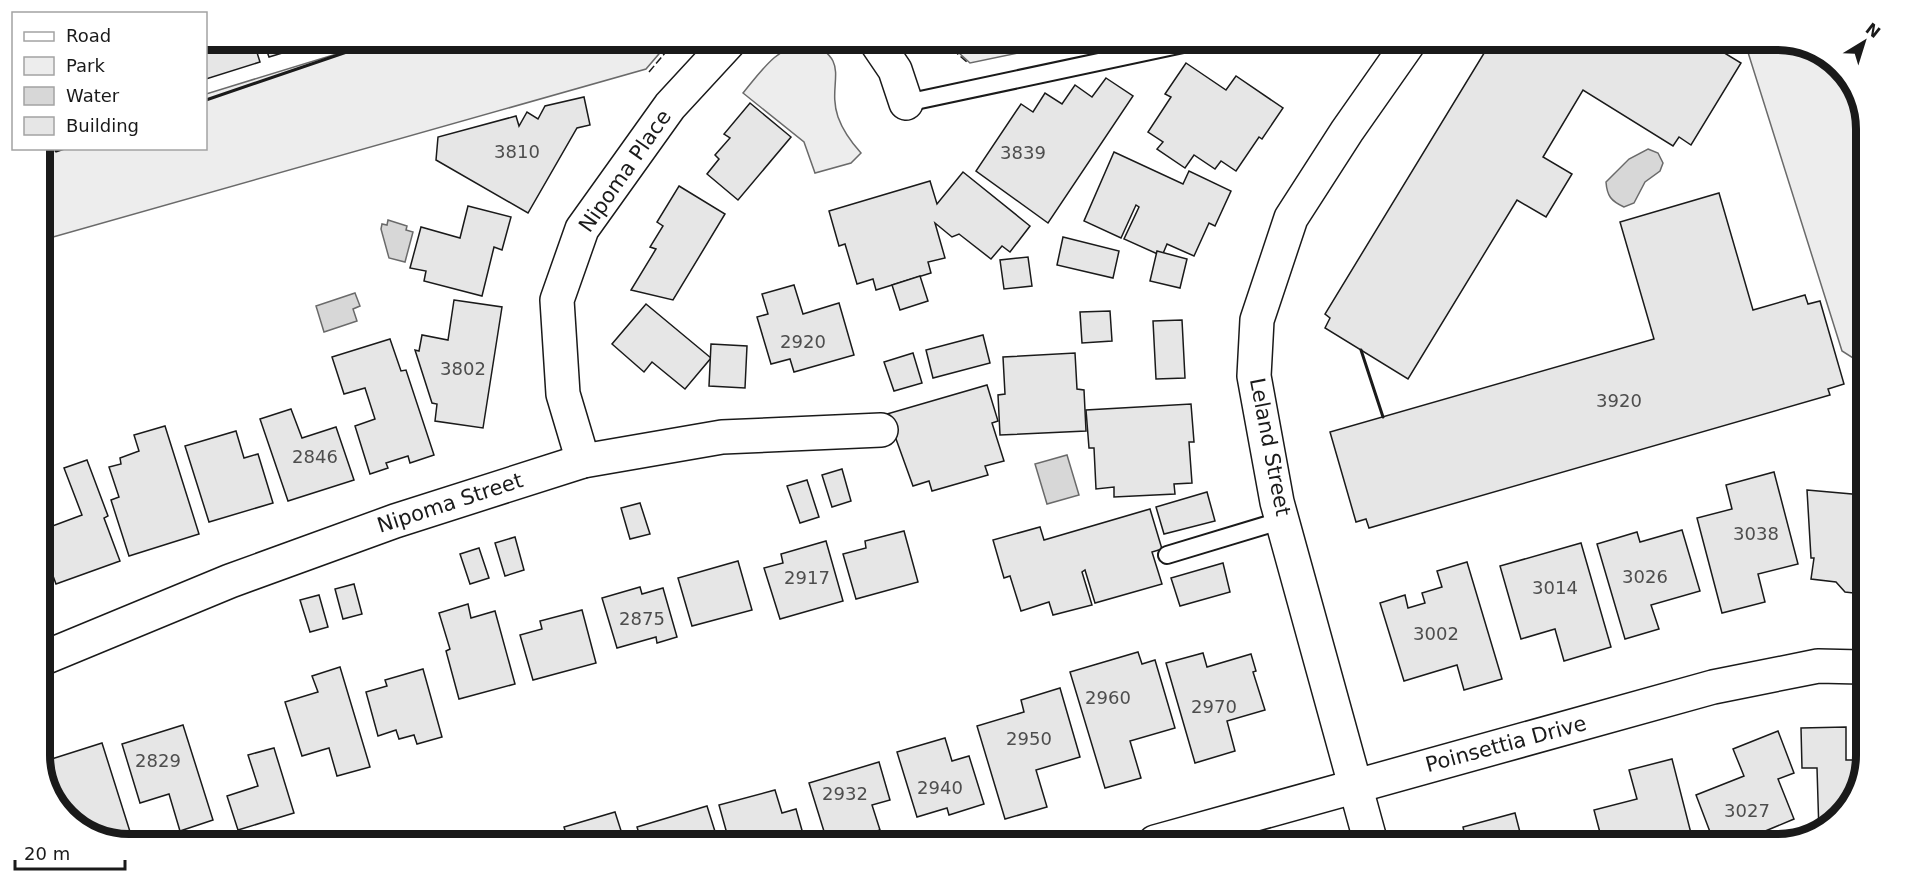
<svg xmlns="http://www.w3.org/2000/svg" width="1906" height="884" viewBox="0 0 1906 884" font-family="'DejaVu Sans',sans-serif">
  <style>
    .green { fill: #ededed; stroke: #6a6a6a; stroke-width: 1.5 }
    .water { fill: #d7d7d7; stroke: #6a6a6a; stroke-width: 1.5 }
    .building { fill: #e6e6e6; stroke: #1a1a1a; stroke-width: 1.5 }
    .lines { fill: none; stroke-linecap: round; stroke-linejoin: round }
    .lane-casing { stroke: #1a1a1a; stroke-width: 20 }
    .street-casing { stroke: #1a1a1a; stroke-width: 36 }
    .secondary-casing { stroke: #1a1a1a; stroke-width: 36 }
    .lane { stroke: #fff; stroke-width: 16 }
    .street { stroke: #fff; stroke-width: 33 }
    .secondary { stroke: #fff; stroke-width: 33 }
    .fence { stroke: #1a1a1a; stroke-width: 1.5; stroke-dasharray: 8 3; stroke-linecap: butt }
    .wall { stroke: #1a1a1a; stroke-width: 3 }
    .labels { text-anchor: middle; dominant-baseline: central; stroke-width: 4.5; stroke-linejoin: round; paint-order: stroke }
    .number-label { font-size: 18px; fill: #4d4d4d }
    .street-label { font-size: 21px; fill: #1a1a1a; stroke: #fff }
    .rim { fill: none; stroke: #1a1a1a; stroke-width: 8 }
  </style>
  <rect width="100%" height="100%" fill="#fff"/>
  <g class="green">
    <polygon points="382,40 670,41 646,69 39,241 39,149 206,148 206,94"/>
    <path d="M 807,42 C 854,60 826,82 838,117 C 843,131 851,142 861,153 L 851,163 L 815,173 L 804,142 L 743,93 C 762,70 777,47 807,42 Z"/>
    <polygon points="947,42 1065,43 970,63"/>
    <polygon points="1746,46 1812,46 1852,78 1867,123 1864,365 1842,351"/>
  </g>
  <g class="water">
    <path d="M 1648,149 L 1658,153 L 1663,163 L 1660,171 L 1645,182 L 1634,203 L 1624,207 C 1611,201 1607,196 1606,182 L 1629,159 Z"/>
    <polygon points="388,220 407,226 406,230 413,232 405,262 389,258 381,229 382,224 387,225"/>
    <polygon points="355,293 360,306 353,309 357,321 324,332 316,306"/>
    <polygon points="1067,455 1079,495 1047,504 1035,464"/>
  </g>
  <g class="building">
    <polygon points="206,39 253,40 260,62 206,79"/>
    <polygon points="263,40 325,40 269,57"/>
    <polygon points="1489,45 1713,46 1741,63 1691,145 1679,137 1673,146 1583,90 1543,157 1572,174 1546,217 1517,200 1408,379 1325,328 1330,318 1325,314"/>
    <polygon points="1186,63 1226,90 1236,76 1283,108 1262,139 1259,137 1236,171 1221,161 1215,169 1194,155 1185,168 1157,149 1163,142 1148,132 1171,97 1165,94"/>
    <polygon points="1106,78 1133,96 1048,223 976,171 1021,104 1033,112 1045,93 1062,104 1075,85 1092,97"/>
    <polygon points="584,97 590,125 577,128 528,213 436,160 438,137 516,116 519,126 527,112 538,119 545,106"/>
    <polygon points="750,103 791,137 738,200 707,174 719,159 715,155 730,138 724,134"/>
    <polygon points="1114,152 1183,184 1189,171 1231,191 1215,226 1209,223 1194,256 1167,244 1162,256 1124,239 1139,207 1136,205 1121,238 1084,221"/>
    <polygon points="963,172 1030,226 1010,252 1002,246 991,259 959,234 952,237 935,223 945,258 928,262 931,273 876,290 873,279 857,284 845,244 839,246 829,211 930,181 937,204"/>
    <polygon points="679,186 725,214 673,300 631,290 656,249 650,247 663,226 657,222"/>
    <polygon points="1719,193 1753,310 1805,295 1808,304 1820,301 1844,384 1828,389 1830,395 1369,528 1366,519 1356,522 1330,432 1654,339 1620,222"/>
    <polygon points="468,206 511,217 502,250 494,247 482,296 424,281 426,271 410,268 421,227 460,238"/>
    <polygon points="1063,237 1119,251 1113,278 1057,265"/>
    <polygon points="1157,251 1187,259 1180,288 1150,281"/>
    <polygon points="1028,257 1032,286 1004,289 1000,260"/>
    <polygon points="920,276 928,301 900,310 892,285"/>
    <polygon points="794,285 803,314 839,303 854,355 794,372 790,359 771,364 757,317 768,314 762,294"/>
    <polygon points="454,300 502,307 483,428 435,421 437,404 432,403 415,350 419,351 422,335 448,340"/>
    <polygon points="646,304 711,358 685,389 652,362 644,372 612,344"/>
    <polygon points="1110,311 1112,341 1082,343 1080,312"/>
    <polygon points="1182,320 1185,378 1156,379 1153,321"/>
    <polygon points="983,335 990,363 933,378 926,350"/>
    <polygon points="390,339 401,371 406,370 434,455 410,463 408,456 386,463 388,468 370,474 355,426 375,419 365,388 344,394 332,357"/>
    <polygon points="711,344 747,346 745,388 709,386"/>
    <polygon points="913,353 922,383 894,391 884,362"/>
    <polygon points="1075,353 1077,389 1084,390 1086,431 1000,435 998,395 1005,394 1003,357"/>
    <polygon points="987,385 998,421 992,423 1004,461 985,466 988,475 932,491 929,481 913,486 887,414"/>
    <polygon points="1191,404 1194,442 1189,442 1192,483 1174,484 1175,494 1114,497 1114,487 1096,489 1094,448 1089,448 1086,410"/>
    <polygon points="291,409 302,438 336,427 354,480 288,501 260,419"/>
    <polygon points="165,426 199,534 129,556 111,500 119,497 109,467 121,464 120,458 139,451 134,435"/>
    <polygon points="236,431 244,458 258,454 273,503 209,522 185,446"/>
    <polygon points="87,460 108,516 104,518 120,561 56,584 39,538 39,531 82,515 64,468"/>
    <polygon points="842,469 851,501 832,507 822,475"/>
    <polygon points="1774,472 1798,564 1758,574 1765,602 1722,613 1697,518 1732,509 1726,485"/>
    <polygon points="807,480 819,517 800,523 787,486"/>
    <polygon points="1807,490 1863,495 1862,594 1845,592 1836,582 1811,579 1814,558 1811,558"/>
    <polygon points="1207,492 1215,521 1164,534 1156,507"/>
    <polygon points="640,503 650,534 630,539 621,508"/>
    <polygon points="1150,509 1162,549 1152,552 1162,584 1095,603 1085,570 1082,572 1092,605 1053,615 1049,602 1021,611 1010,576 1004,578 993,540 1040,527 1044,540"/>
    <polygon points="1682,530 1700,591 1651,605 1659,629 1625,639 1597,544 1637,532 1640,542"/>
    <polygon points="904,531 918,582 856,599 843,554 866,548 865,541"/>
    <polygon points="515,537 524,570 505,576 495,543"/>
    <polygon points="826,541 843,601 780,619 764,568 783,563 781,554"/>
    <polygon points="1581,543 1611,647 1564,661 1555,629 1521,639 1500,566"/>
    <polygon points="479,548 489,578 470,584 460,554"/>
    <polygon points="738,561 752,610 692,626 678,578"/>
    <polygon points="1467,562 1502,679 1464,690 1457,665 1404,681 1380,603 1405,595 1408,608 1425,603 1422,593 1442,587 1437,571"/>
    <polygon points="1223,563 1230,592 1180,606 1171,578"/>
    <polygon points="39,570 47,595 39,598"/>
    <polygon points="354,584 362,614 343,619 335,589"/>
    <polygon points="640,587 642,594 663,588 677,637 657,643 656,637 617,648 602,598"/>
    <polygon points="319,595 328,627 310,632 300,600"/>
    <polygon points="468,604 471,618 495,611 515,684 459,699 446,651 450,649 439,613"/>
    <polygon points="582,610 596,663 533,680 520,635 542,629 540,621"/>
    <polygon points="1138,652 1142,664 1155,660 1175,728 1130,741 1141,778 1105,788 1070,672"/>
    <polygon points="1203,653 1207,667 1251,654 1256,671 1253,672 1265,710 1227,721 1235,751 1195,763 1166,663"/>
    <polygon points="340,667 370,767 337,776 329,748 302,756 285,702 318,692 312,676"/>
    <polygon points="423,669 442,737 417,744 414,735 399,739 396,730 378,736 366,692 387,686 385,680"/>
    <polygon points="1060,688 1080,757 1036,770 1047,807 1005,819 977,726 1024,712 1021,700"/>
    <polygon points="183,725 213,820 180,831 169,794 140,803 122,744"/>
    <polygon points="1846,727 1846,760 1860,760 1860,790 1827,830 1819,833 1817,768 1802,768 1801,728"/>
    <polygon points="1778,731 1794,773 1778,779 1794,819 1751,837 1754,845 1715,845 1696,795 1744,776 1733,749"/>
    <polygon points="945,738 952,761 969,756 984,804 949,815 947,808 917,817 897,752"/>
    <polygon points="102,743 132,838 94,838 54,806 39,763"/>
    <polygon points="274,748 294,813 238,830 227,796 258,786 248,755"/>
    <polygon points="1672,759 1694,845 1603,844 1594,810 1637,799 1629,770"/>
    <polygon points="879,762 890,800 872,805 880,830 844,841 827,841 809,783"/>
    <polygon points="775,790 782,813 796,809 805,841 729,841 719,805"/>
    <polygon points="707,806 718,841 641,840 637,827"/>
    <polygon points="615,812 624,840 568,840 564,827"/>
    <polygon points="1515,813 1523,844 1467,844 1463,827"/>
  </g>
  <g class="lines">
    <defs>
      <g id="lane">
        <polyline points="906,103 1188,43"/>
        <polyline points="1167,555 1283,520"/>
      </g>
      <g id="street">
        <polyline points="876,42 895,70 906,103"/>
        <polyline points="583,461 563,394 557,300 582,229 670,106 730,41"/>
        <polyline points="39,660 230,581 395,521 583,461 722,437 881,430"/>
        <polyline points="1155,842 1713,687 1818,666 1861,667"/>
      </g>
      <polyline id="secondary" points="1371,843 1277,502 1254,376 1257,320 1291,218 1347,131 1408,44"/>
    </defs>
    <use href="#lane" class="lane-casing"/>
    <use href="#street" class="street-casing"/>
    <use href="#secondary" class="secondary-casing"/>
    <use href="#lane" class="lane"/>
    <use href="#street" class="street"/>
    <use href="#secondary" class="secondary"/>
    <g class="fence">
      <polyline points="944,42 968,63"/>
      <polyline points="649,72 675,41"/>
    </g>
    <g class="wall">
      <polyline points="206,100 382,40"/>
      <polyline points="56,151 65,148"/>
      <polyline points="1361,350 1383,417"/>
    </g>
  </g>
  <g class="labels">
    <g class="number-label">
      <text x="517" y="151">3810</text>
      <text x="1023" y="152">3839</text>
      <text x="803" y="341">2920</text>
      <text x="463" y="368">3802</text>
      <text x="1619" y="400">3920</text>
      <text x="315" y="456">2846</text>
      <text x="1756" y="533">3038</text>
      <text x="1645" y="576">3026</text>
      <text x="807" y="577">2917</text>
      <text x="1555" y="587">3014</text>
      <text x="642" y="618">2875</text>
      <text x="1436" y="633">3002</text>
      <text x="1108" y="697">2960</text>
      <text x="1214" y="706">2970</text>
      <text x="1029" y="738">2950</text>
      <text x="158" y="760">2829</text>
      <text x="940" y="787">2940</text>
      <text x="845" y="793">2932</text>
      <text x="1747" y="810">3027</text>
    </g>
    <g class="street-label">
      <text transform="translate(625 171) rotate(-55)">Nipoma Place</text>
      <text transform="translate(1270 447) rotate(79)">Leland Street</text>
      <text transform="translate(450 503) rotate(-18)">Nipoma Street</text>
      <text transform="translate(1506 744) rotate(-15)">Poinsettia Drive</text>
    </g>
  </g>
  <path d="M0 0H1906V884H0ZM129 50H1777A79 79 0 0 1 1856 129V755A79 79 0 0 1 1777 834H129A79 79 0 0 1 50 755V129A79 79 0 0 1 129 50Z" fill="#fff" fill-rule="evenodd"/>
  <path class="rim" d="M129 50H1777A79 79 0 0 1 1856 129V755A79 79 0 0 1 1777 834H129A79 79 0 0 1 50 755V129A79 79 0 0 1 129 50Z"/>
  <rect x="12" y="12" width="195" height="138" fill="#ffffff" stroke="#a3a3a3" stroke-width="1.5"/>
  <rect x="24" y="32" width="30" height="9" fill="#ffffff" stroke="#a3a3a3" stroke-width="1.5"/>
  <text x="66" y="42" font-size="18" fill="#1a1a1a">Road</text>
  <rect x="24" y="57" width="30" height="18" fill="#ededed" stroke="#a3a3a3" stroke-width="1.5"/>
  <text x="66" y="72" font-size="18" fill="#1a1a1a">Park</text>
  <rect x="24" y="87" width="30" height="18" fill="#d7d7d7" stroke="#a3a3a3" stroke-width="1.5"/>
  <text x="66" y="102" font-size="18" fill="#1a1a1a">Water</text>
  <rect x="24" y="117" width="30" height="18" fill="#e6e6e6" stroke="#a3a3a3" stroke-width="1.5"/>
  <text x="66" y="132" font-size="18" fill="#1a1a1a">Building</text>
  <g transform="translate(1864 42) rotate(38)" stroke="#ffffff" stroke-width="4.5" paint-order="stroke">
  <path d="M0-4.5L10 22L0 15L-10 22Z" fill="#1a1a1a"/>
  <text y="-9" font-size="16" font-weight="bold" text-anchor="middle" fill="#1a1a1a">N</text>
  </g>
  <path d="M15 860v9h110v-9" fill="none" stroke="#1a1a1a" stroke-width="3"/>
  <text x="24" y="860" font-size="18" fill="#1a1a1a" stroke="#ffffff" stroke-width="4.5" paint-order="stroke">20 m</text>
</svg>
